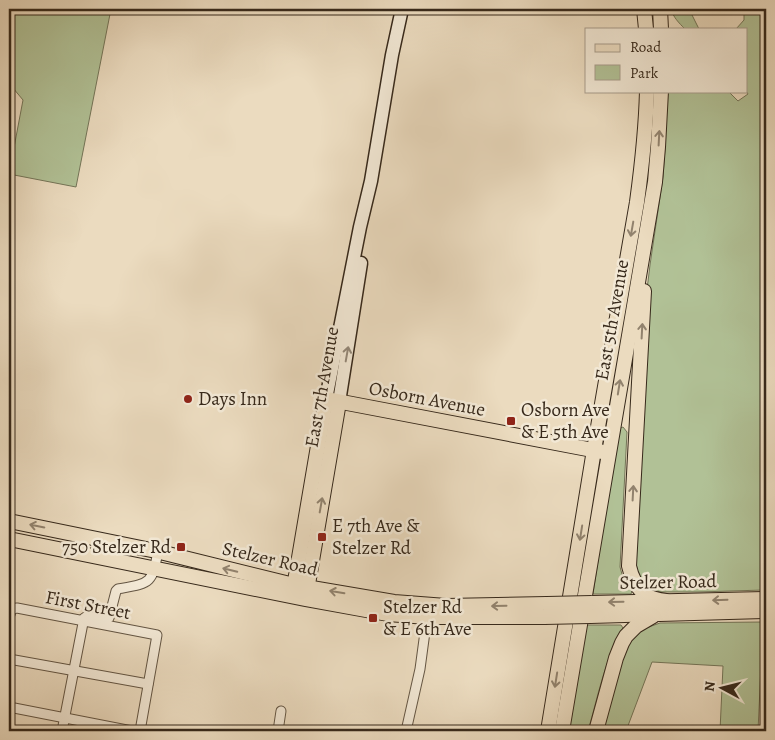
<svg xmlns="http://www.w3.org/2000/svg" width="775" height="740" viewBox="0 0 775 740" font-family="Alegreya,serif">
  <style>
    .green { fill: #b1c196; stroke: #747558 }
    .lines { fill: none; stroke-linecap: round; stroke-linejoin: round }
    .street-casing { stroke: #645644; stroke-width: 11 }
    .secondary-casing { stroke: #37291b; stroke-width: 15 }
    .primary-casing { stroke: #37291b; stroke-width: 16 }
    .street { stroke: #f2e8d5; stroke-width: 9 }
    .secondary { stroke: #f2e8d5; stroke-width: 12 }
    .primary { stroke: #ebdbbf; stroke-width: 14 }
    .primary-bridge-casing { stroke: #37291b; stroke-width: 16; stroke-linecap: butt }
    .primary-bridge { stroke: #ebdbbf; stroke-width: 14 }
    .oneway { stroke: #91826d }
    .oneway2 { stroke: #948878 }
    .poi-dot { fill: #8f2418; stroke: #f2e8d5; stroke-width: 2 }
    .labels { text-anchor: middle; dominant-baseline: central; stroke-width: 5; stroke-linejoin: round; paint-order: stroke }
    .street-label { font-size: 19px; fill: #37291b; stroke: #f2e8d5 }
    .poi-label { font-size: 19px; fill: #37291b; stroke: #f2e8d5; text-anchor: start }
  </style>
  <rect width="100%" height="100%" fill="#ebdbbf"/>
  <filter id="stains"><feTurbulence type="fractalNoise" baseFrequency=".004" numOctaves="4"/><feColorMatrix values="0 0 0 0 .2 0 0 0 0 .09 0 0 0 0 .02 0 0 0 .5 -.17"/></filter>
  <radialGradient id="worn" r=".72"><stop offset=".6" stop-color="#630" stop-opacity="0"/><stop offset="1" stop-color="#630" stop-opacity=".3"/></radialGradient>
  <g class="green">
    <polygon points="9,9 111,9 76,187 9,174 23,100 13,88 9,87"/>
    <path d="M 671,9 L 689,9 L 699,29 L 685,29 C 679,23 673,17 671,9 Z"/>
    <polygon points="744,9 766,9 766,484 764,590 698,592 660,592 650,588 639,577 636,564 645,306 650,265 663,177 665,148 667,91 728,91 738,101 748,94 746,91 746,29 736,29 744,20"/>
    <polygon points="623,427 627,432 620,567 623,578 632,591 631,594 593,594 618,429"/>
    <polygon points="763,622 758,731 720,731 723,666 652,662 626,731 601,731 623,655 630,642 643,629 660,623"/>
    <path d="M 586,625 L 621,625 L 623,628 C 605,659 598,696 588,731 L 569,731 Z"/>
  </g>
  <g class="lines">
    <defs>
      <g id="street">
        <polyline points="9,617 12,609 17,608 157,635 140,731"/>
        <polyline points="9,659 148,684"/>
        <polyline points="9,707 132,731"/>
        <path d="M 62,731 L 84,618 L 87,616 L 106,619 L 109,618 L 116,591 L 118,589 C 151,583 152,584 158,551"/>
        <polyline points="278,731 281,711"/>
        <polyline points="406,731 420,669 427,617"/>
      </g>
      <g id="secondary">
        <polyline points="326,399 360,227 371,181 392,55 402,9"/>
        <polyline points="339,402 361,263"/>
      </g>
      <g id="primary">
        <polyline points="644,9 646,29"/>
        <polyline points="660,9 661,29"/>
        <path d="M 644,291 L 629,566 C 631,576 637,589 646,595 C 652,599 659,600 666,601"/>
        <polyline points="9,521 156,551 294,585 394,602 446,606 547,604"/>
        <polyline points="9,539 305,599 388,614 427,617 544,617"/>
        <polyline points="293,593 326,399 603,452"/>
        <polyline points="306,596 339,402"/>
        <polyline points="592,603 766,599"/>
        <polyline points="590,616 766,611"/>
        <path d="M 548,731 L 594,450 L 637,202 C 642,165 646,128 647,91"/>
        <polyline points="562,731 655,182 658,147 661,91"/>
        <polyline points="596,731 616,658 622,643 626,636 636,626 653,616"/>
      </g>
    </defs>
    <use href="#street" class="street-casing"/>
    <use href="#secondary" class="secondary-casing"/>
    <use href="#primary" class="primary-casing"/>
    <use href="#street" class="street"/>
    <use href="#secondary" class="secondary"/>
    <use href="#primary" class="primary"/>
    <defs>
      <g id="primary-bridge">
        <polyline points="547,604 592,603"/>
        <polyline points="544,617 590,616"/>
      </g>
    </defs>
    <use href="#primary-bridge" class="primary-bridge-casing"/>
    <use href="#primary-bridge" class="primary-bridge"/>
  </g>
  <defs><path id="oneway-shaft" d="M-6 0H5M1.5-3L5.5 0L1.5 3" fill="none" stroke-width="1.6" stroke-linecap="round" stroke-linejoin="round" transform="scale(1.25)"/></defs>
  <g class="oneway">
    <use href="#oneway-shaft" transform="translate(659 138) rotate(-87)"/>
    <use href="#oneway-shaft" transform="translate(632 229) rotate(100)"/>
    <use href="#oneway-shaft" transform="translate(642 331) rotate(-87)"/>
    <use href="#oneway-shaft" transform="translate(619 387) rotate(-81)"/>
    <use href="#oneway-shaft" transform="translate(633 493) rotate(-87)"/>
    <use href="#oneway-shaft" transform="translate(321 505) rotate(-80)"/>
    <use href="#oneway-shaft" transform="translate(37 526) rotate(-169)"/>
    <use href="#oneway-shaft" transform="translate(581 533) rotate(99)"/>
    <use href="#oneway-shaft" transform="translate(230 570) rotate(-166)"/>
    <use href="#oneway-shaft" transform="translate(337 592) rotate(-171)"/>
    <use href="#oneway-shaft" transform="translate(720 600) rotate(178)"/>
    <use href="#oneway-shaft" transform="translate(616 602) rotate(179)"/>
    <use href="#oneway-shaft" transform="translate(499 606) rotate(179)"/>
    <use href="#oneway-shaft" transform="translate(556 680) rotate(99)"/>
  </g>
  <use class="oneway2" href="#oneway-shaft" transform="translate(347 354) rotate(-80)"/>
  <g class="poi-dot">
    <circle cx="188" cy="399" r="5"/>
    <rect x="506" y="416" width="10" height="10" rx="2.5"/>
    <rect x="317" y="532" width="10" height="10" rx="2.5"/>
    <rect x="176" y="542" width="10" height="10" rx="2.5"/>
    <rect x="368" y="613" width="10" height="10" rx="2.5"/>
  </g>
  <g class="labels">
    <g class="street-label">
      <text transform="translate(612 320) rotate(-80)">East 5th Avenue</text>
      <text transform="translate(322 387) rotate(-80)">East 7th Avenue</text>
      <text transform="translate(427 399) rotate(11)">Osborn Avenue</text>
      <text transform="translate(270 559) rotate(13)">Stelzer Road</text>
      <text transform="translate(668 582) rotate(-1)">Stelzer Road</text>
      <text transform="translate(88 605) rotate(11)">First Street</text>
    </g>
    <g class="poi-label">
      <text x="198" y="399">Days Inn</text>
      <text x="521" y="410">Osborn Ave<tspan x="521" dy="22">&amp; E 5th Ave</tspan></text>
      <text x="332" y="526">E 7th Ave &amp;<tspan x="332" dy="22">Stelzer Rd</tspan></text>
      <text x="171" y="547" text-anchor="end">750 Stelzer Rd</text>
      <text x="383" y="607">Stelzer Rd<tspan x="383" dy="22">&amp; E 6th Ave</tspan></text>
    </g>
  </g>
  <rect width="775" height="740" fill="none" stroke="#ebdbbf" stroke-width="30"/>
  <rect x="10" y="10" width="755" height="720" fill="none" stroke="#37291b" stroke-width="2.5"/>
  <rect x="15" y="15" width="745" height="710" fill="none" stroke="#37291b"/>
  <rect x="585" y="28" width="162" height="65" fill="#f2e8d5" stroke="#a79c8b"/>
  <rect x="595" y="44" width="25" height="8" fill="#ebdbbf" stroke="#a79c8b"/>
  <text x="630" y="52" font-size="15" fill="#37291b">Road</text>
  <rect x="595" y="65" width="25" height="15" fill="#b1c196" stroke="#a79c8b"/>
  <text x="630" y="78" font-size="15" fill="#37291b">Park</text>
  <g transform="translate(722 688) rotate(277)" stroke="#f2e8d5" stroke-width="4" paint-order="stroke">
  <path d="M0-4L9 19L0 12L-9 19Z" fill="#37291b"/>
  <text y="-8" font-size="14" font-weight="bold" text-anchor="middle" fill="#37291b">N</text>
  </g>
  <rect width="100%" height="100%" filter="url(#stains)"/>
  <rect width="100%" height="100%" fill="url(#worn)"/>
</svg>
